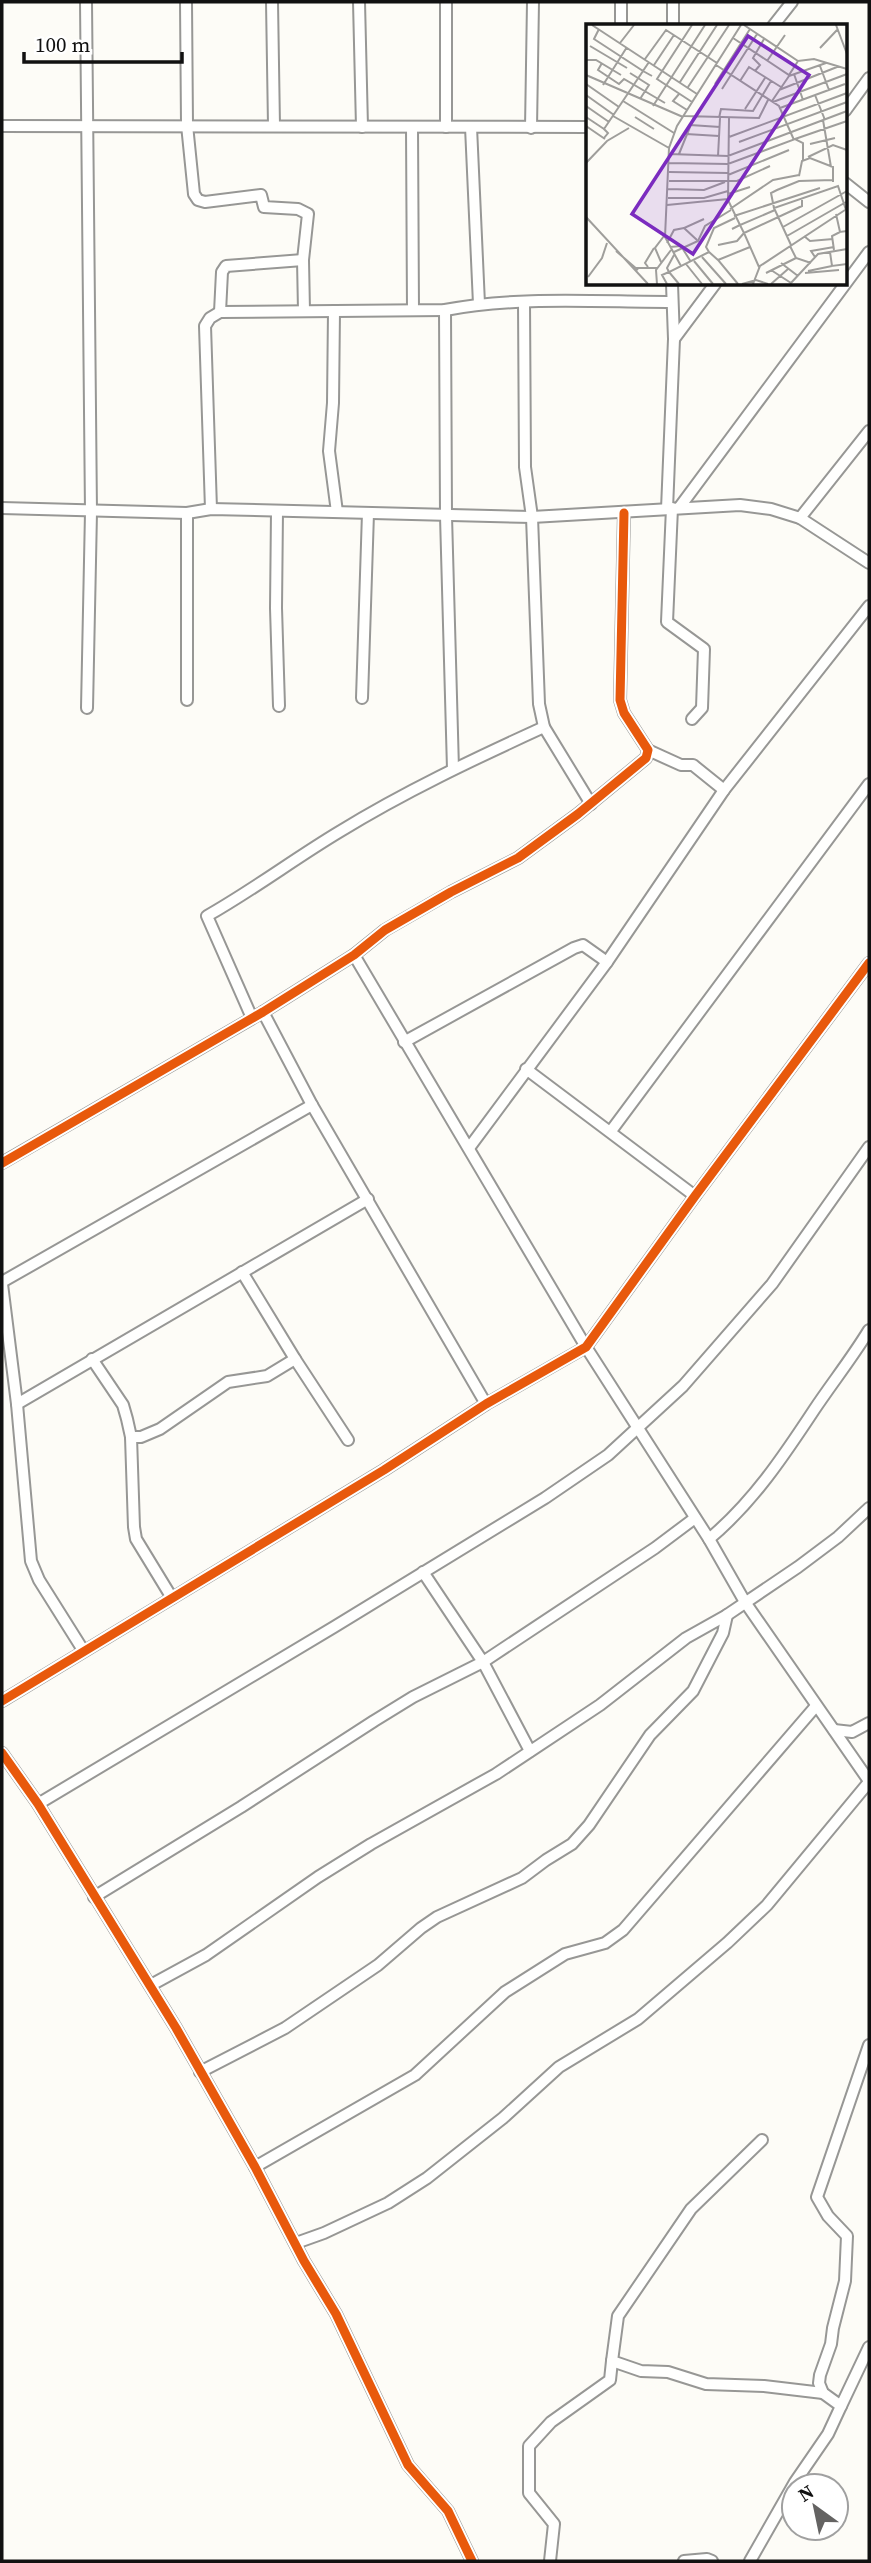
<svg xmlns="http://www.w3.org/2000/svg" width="871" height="2563" viewBox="0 0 871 2563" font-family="'Source Serif 4',serif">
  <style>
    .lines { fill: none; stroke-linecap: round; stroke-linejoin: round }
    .street-casing { stroke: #979795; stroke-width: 14 }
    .street { stroke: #fffffe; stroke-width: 10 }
    .cycleway-casing { stroke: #fff; stroke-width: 13 }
    .cycleway { stroke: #e8590c; stroke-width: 9 }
    .inset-road { fill: none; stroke: #9f9e9b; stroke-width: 2 }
    .view { fill: #7b2cbf; fill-opacity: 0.15; stroke: #7b2cbf; stroke-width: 3.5 }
    .inset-edge { fill: none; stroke: #111; stroke-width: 3.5 }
  </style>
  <rect width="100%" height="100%" fill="#fdfcf7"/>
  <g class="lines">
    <defs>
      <g id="street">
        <polyline points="86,2 91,512 87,708"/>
        <polyline points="186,2 187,125 194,194 198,200 205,202 261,195 264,207 298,209 308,214 303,260 304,311"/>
        <polyline points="272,2 274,126"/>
        <polyline points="359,2 362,127"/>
        <polyline points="621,2 621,26"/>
        <polyline points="673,26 673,2"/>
        <polyline points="773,26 792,2"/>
        <polyline points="845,111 869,78"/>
        <polyline points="2,126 588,127"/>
        <polyline points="412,127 413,310"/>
        <polyline points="446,127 446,2"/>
        <polyline points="471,127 479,304"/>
        <polyline points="531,128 533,2"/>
        <polyline points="845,183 869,202"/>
        <polyline points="445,310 446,516 453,769"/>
        <polyline points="334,311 333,403 329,451 337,512"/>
        <polyline points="220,312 222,272 226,266 303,260"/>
        <polyline points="674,339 715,284"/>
        <polyline points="2,508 187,513 211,509 532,517 740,505 771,509 800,518 869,563"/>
        <polyline points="672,508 667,622 704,649 702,708 692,719"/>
        <polyline points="679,508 869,252"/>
        <path d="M 211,509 L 205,326 L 210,318 L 220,312 L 445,310 C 519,296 596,302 672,302"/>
        <polyline points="667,509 674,339 672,284"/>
        <polyline points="277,511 276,608 279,706"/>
        <polyline points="187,513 187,700"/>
        <polyline points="800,518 869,431"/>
        <polyline points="362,698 368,513"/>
        <polyline points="544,727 591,804"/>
        <polyline points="648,750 681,765 693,765 724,790"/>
        <polyline points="354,955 586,1347 709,1539 745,1602 869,1781"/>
        <polyline points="263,1012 312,1105 486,1404"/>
        <path d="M 252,1018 L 207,916 C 253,890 294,859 339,832 C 404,792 474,759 544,727 L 539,704 L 532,517 L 525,467 L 524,302"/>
        <polyline points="404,1042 574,948 583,945 607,962"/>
        <polyline points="526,1069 695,1196"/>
        <polyline points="611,1131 869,784"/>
        <polyline points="469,1148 607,962 724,790 869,606"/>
        <polyline points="2,1163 263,1012 354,955 385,930 451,892 518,858 578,814 646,758 648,750 624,713 620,700 624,513"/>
        <polyline points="242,1272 295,1359 348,1440"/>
        <polyline points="2,1282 312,1105"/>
        <polyline points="2,1284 17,1404 31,1561 39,1580 83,1650"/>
        <polyline points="92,1359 123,1405 127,1419 131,1437 134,1527 136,1539 172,1598"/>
        <polyline points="17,1404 368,1199"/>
        <polyline points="131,1437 141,1437 160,1429 228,1382 267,1376 295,1359"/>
        <path d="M 709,1539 C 753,1502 783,1457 814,1410 C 832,1383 852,1358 869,1330"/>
        <polyline points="423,1572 483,1662 530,1751"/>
        <polyline points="2,1701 384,1470 486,1404 586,1347 695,1196 869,963"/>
        <polyline points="834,1730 852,1732 869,1723"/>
        <polyline points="2,1753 38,1804 176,2028 255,2167 304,2261 336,2314 408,2465 448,2511 472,2561"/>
        <polyline points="38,1804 334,1627 545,1498 608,1455 683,1386 772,1284 869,1147"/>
        <polyline points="94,1897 241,1807 374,1721 413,1697 483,1662 655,1548 695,1518"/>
        <polyline points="151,1985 206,1955 318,1877 371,1844 496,1774 600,1705 686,1638 727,1615 798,1567 838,1537 869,1508"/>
        <polyline points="200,2072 285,2028 378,1965 421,1928 437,1917 522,1878 546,1860 572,1844 589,1825 650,1735 693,1691 723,1633 727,1615"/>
        <polyline points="762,2140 691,2209 618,2316 612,2361 641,2371 668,2372 706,2384 764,2386 823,2393"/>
        <polyline points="255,2167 415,2075 505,1992 565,1954 605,1943 623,1930 816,1706"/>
        <polyline points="296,2243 324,2233 388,2203 427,2178 503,2118 559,2067 638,2019 727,1943 767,1905 869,1782"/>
        <polyline points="841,2406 869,2347"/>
        <polyline points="550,2561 554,2524 529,2493 529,2446 551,2422 610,2380 612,2361"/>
        <polyline points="684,2561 707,2559 712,2561"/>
        <polyline points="750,2561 795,2482 828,2434 841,2406 823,2393 819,2383 820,2375 831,2344 833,2328 845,2281 847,2236 828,2216 817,2197 869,2045"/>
      </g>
    </defs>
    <use href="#street" class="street-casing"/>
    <use href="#street" class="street"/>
    <defs>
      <g id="cycleway">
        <polyline points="2,1163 263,1012 354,955 385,930 451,892 518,858 578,814 646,758 648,750 624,713 620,700 624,513"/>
        <polyline points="2,1701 384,1470 486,1404 586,1347 695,1196 869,963"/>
        <polyline points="2,1753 38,1804 176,2028 255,2167 304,2261 336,2314 408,2465 448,2511 472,2561"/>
      </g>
    </defs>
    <use href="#cycleway" class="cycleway-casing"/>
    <use href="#cycleway" class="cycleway"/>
  </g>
  <g transform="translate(586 24)">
    <rect width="261" height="261" fill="#fdfcf7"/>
    <path class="inset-road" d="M 6,1 L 111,70M 158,1 L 212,37 L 228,35 L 261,45M 250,1 L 261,30M 13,5 L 8,15 L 57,47 L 18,105 L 22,109 L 18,114M 147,14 L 203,51 L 212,37M 34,19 L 48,1M 4,22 L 41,44M 234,24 L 251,6M 59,35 L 80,6 L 131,39M 0,36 L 10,36 L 35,51M 181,37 L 199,11M 63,38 L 57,47 L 66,52M 16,39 L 12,46 L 33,60 L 38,55 L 79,79M 68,41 L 88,11M 130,41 L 193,82 L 208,116M 234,42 L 243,66M 169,47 L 174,41 L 167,34 L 178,15M 44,49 L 63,61 L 54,75M 208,50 L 217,76M 0,51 L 97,93M 203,52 L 240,39M 154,57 L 163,43 L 195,63M 94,58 L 131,1M 0,60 L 33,83M 129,60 L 164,5M 17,61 L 41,23M 102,63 L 143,1M 136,65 L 171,10M 193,66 L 251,43M 93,70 L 87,77 L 101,86M 0,71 L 28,91M 229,71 L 239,96M 37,77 L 88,109M 186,77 L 203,52M 106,78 L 71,55 L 106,1M 187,78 L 261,50M 0,82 L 23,98M 67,82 L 119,1M 194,84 L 259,60M 159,85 L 179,54M 27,92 L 83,124M 98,92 L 173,94 L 182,76M 0,93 L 18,105M 49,93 L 68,105M 133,94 L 135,85 L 167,87 L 185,57M 143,94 L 142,176 L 154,201 L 146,205M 237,96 L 245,143M 104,101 L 134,103M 0,102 L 19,115M 100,110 L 133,112M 143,113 L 261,69M 209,115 L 261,97M 153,118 L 261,78M 224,120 L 249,114M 83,130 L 142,132 L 261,87M 93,130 L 108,93M 132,132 L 134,94M 222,133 L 247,121 L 261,126M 0,139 L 21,117 L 43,104M 83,139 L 142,140 L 209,115 L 217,119 L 217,136M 83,148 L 142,149M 142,151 L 203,126M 213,152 L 216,137 L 224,134 L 247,143 L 247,158M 83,157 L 151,157 L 184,142M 82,165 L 118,166 L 139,158M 142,170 L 164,163M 82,174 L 118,174 L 142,167M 81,181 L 142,175M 188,184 L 185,169 L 191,166 L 213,157 L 247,156M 144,185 L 187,156 L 213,151M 250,190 L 254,208 L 261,207M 148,192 L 234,164M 0,193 L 62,260M 197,203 L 261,167M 201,212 L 260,178M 218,212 L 224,217 L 247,215M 111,216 L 98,204 L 118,195M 81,219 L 88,206 L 98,204M 132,221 L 151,217 L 158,209 L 154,201 L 189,186M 205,221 L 188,184 L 252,162 L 260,186M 204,222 L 210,234 L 225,239M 84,223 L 95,222 L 105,238M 248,226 L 246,212 L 254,208M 30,227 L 52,246M 88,228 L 112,217 L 119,202 L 145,186M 123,228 L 120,223 L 128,204 L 149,194M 244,228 L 246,242 L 261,240M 116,233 L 140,260M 229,233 L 225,227 L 248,223M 108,237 L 127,260M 75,238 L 69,224 L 78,212M 195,239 L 212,252M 100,240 L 116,260M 95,242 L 79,213 L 83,124 L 91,102 L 155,1M 62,243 L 59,239 L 68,224M 173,243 L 158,209 L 216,182 L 216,176M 50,244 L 72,244M 185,246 L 205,259M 222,247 L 246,242M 180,249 L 210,234M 219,249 L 253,246M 2,253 L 16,234 L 21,219M 71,260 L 70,246 L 85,226M 81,260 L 76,251 L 83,248 L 81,244 L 88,231M 93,260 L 83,248 L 123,228 L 132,236M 152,260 L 132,236 L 164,223M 156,260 L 170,256 L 182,260M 167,260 L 174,242 L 259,186M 185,260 L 202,245M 204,260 L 232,230 L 261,225"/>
    <path class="view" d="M 162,12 L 223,51 L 107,230 L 46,190 Z"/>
    <rect width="261" height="261" class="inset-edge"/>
  </g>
  <rect width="871" height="2563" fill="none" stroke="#111111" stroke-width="7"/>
  <g transform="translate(815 2507) rotate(327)"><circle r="33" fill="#ffffff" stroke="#a0a0a0" stroke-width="2"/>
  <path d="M0-5L12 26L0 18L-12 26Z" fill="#646362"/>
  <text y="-10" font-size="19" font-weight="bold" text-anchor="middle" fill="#111111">N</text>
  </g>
  <path d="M24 52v10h158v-10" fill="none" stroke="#111111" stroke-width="3.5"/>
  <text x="35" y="52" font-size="21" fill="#111111" stroke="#ffffff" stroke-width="5" paint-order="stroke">100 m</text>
</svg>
